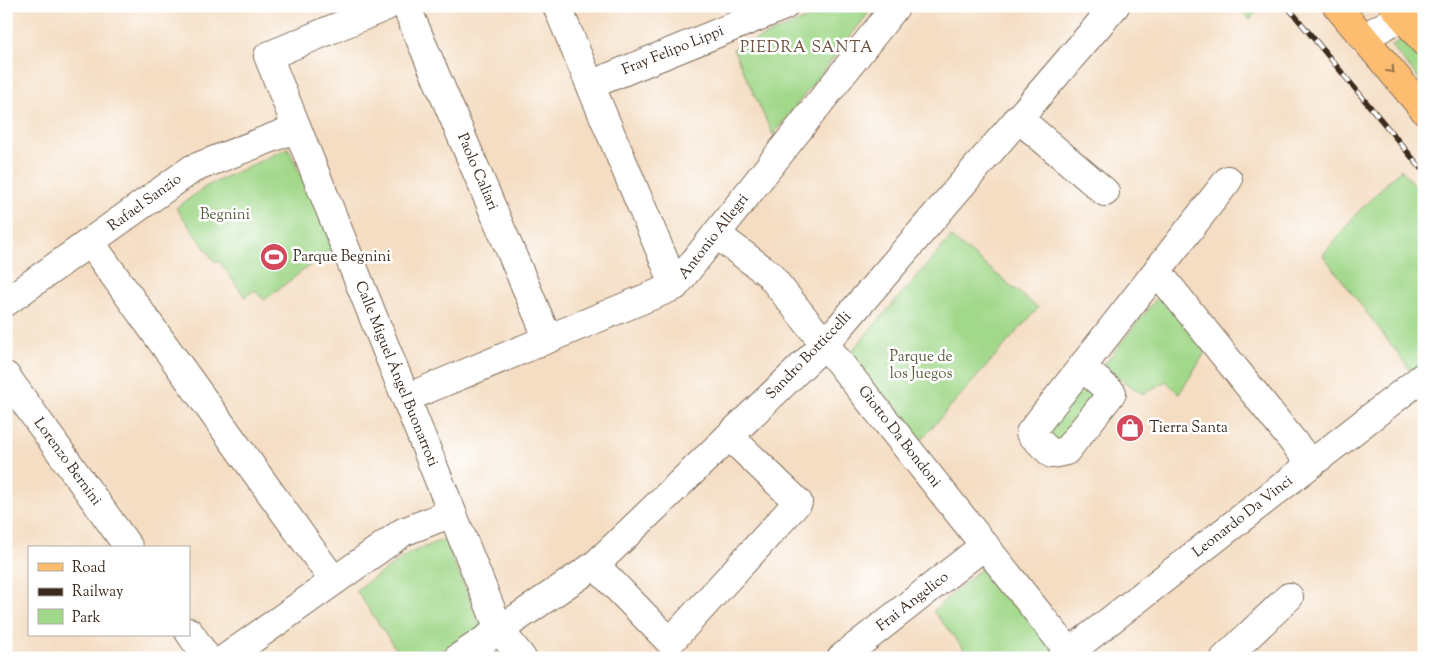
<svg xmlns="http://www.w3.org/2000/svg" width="1430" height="664" viewBox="0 0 1430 664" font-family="'Sorts Mill Goudy',serif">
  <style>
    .green { fill: #a1d88a; stroke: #6e8154 }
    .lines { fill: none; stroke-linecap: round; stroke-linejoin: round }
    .minor-casing { stroke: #7c6957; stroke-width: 30 }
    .major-casing { stroke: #7c6957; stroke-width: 30 }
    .minor { stroke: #fff; stroke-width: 28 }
    .major { stroke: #fcbd6f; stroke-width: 28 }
    .rail-casing { stroke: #3b2a1e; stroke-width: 5.5 }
    .rail { stroke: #fff; stroke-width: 4; stroke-dasharray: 11; stroke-linecap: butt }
    .oneway { stroke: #926c42 }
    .labels { text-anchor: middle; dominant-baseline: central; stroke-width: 5; stroke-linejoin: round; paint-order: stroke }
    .street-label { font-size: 15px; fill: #3b2a1e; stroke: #fff }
    .park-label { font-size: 15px; fill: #5a5e3e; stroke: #fff }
    .poi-label { font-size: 15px; fill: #3b2a1e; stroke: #fff; text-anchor: start }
    .neighbourhood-label { font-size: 16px; letter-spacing: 1px; fill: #6f5341; stroke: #fff }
  </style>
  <rect width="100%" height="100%" fill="#fff"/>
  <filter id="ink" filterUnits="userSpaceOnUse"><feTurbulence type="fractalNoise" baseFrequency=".02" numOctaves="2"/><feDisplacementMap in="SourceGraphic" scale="10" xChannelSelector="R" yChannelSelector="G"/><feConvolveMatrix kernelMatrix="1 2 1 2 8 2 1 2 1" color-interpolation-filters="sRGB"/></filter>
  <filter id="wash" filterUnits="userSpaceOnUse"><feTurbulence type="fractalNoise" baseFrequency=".0096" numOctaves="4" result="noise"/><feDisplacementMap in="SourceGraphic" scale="20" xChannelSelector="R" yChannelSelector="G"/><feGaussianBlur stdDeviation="1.12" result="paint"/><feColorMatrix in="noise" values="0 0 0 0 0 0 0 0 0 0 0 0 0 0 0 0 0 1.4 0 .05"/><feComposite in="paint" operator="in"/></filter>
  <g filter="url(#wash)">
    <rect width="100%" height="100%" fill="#f4ddc2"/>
    <g class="green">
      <polygon points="837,6 874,6 773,135 733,49"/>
      <polygon points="1239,6 1258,6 1250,20"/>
      <polygon points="1403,38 1424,62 1424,85 1391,46"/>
      <polygon points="288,148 328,232 333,248 264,300 255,290 245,297 219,261 215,262 176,208 207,186"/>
      <polygon points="1401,169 1424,197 1424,361 1411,371 1323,255 1357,213"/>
      <polygon points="951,237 1038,308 919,442 849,354"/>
      <polygon points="1160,294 1208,348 1179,394 1166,381 1143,394 1102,367"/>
      <polygon points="1080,390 1087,390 1092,393 1093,400 1060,441 1053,443 1047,431"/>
      <polygon points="444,539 484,631 444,658 402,658 356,590 410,553"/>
      <polygon points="984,566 1054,652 1047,658 971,658 933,611"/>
    </g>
  </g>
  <g filter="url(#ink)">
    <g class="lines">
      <defs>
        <g id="minor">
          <polyline points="387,6 268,56 499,629 522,658"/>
          <polyline points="406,6 548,339"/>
          <polyline points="557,6 675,286"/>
          <polyline points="1363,38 1402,16 1413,6"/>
          <polyline points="590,85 784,6"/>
          <polyline points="1018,118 1105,192"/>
          <polyline points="716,234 769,274 1074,658"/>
          <polyline points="90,242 334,581"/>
          <polyline points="1157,271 1311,464"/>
          <polyline points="6,302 192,169 297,128"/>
          <path d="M 1082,367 L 1112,393 L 1066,451 L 1052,454 L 1030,433 C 1096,349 1162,265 1228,180"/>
          <polyline points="6,376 129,548"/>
          <polyline points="406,398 675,286 896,6"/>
          <polyline points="595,565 670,642 798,502 729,436"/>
          <polyline points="189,632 207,658"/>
          <polyline points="226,658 403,532 452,513"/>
          <polyline points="458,658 595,565 825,344 1115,6"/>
          <polyline points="841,658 985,545"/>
          <polyline points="1062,658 1424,376"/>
          <polyline points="1225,658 1289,597"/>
        </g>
        <g id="major">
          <polyline points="1337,6 1424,110"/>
          <polyline points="1394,6 1424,42"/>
        </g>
      </defs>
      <use href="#minor" class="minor-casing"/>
      <use href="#major" class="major-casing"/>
      <use href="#minor" class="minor"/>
      <use href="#major" class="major"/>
      <defs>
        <polyline id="rail" points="1287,6 1424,172"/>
      </defs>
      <use href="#rail" class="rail-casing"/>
      <use href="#rail" class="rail"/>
    </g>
    <defs><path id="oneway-chevron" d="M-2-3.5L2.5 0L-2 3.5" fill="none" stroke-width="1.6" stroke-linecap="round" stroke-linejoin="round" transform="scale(1.25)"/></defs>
    <use class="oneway" href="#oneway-chevron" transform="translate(1391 70) rotate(50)"/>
  </g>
  <defs>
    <symbol id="stadium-disc" viewBox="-11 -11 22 22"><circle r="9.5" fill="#d1495b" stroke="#fff"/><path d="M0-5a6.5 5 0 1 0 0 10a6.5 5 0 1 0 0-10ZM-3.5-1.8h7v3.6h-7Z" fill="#fff"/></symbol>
    <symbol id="shop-disc" viewBox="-11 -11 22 22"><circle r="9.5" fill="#d1495b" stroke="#fff"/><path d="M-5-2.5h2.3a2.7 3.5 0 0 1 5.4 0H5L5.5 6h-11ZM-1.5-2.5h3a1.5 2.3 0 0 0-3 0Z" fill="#fff"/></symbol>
  </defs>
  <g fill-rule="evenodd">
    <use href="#stadium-disc" x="258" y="241" width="32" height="32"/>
    <use href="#shop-disc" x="1114" y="412" width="32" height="32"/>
  </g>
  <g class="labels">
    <g class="street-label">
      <text transform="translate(673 51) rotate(-22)">Fray Felipo Lippi</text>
      <text transform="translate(477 172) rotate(67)">Paolo Caliari</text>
      <text transform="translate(145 203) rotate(-36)">Rafael Sanzio</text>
      <text transform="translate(714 237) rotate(-52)">Antonio Allegri</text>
      <text transform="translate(809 356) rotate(-46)">Sandro Botticcelli</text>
      <text transform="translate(396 374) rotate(68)">Calle Miguel Ángel Buonarroti</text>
      <text transform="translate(899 437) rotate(52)">Giotto Da Bondoni</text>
      <text transform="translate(67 462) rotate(54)">Lorenzo Bernini</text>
      <text transform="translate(1243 517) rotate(-38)">Leonardo Da Vinci</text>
      <text transform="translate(913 602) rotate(-38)">Frai Angelico</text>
    </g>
    <g class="park-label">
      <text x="225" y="215">Begnini</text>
      <text x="921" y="357">Parque de<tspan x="921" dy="17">los Juegos</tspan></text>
    </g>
    <g class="poi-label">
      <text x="293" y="257">Parque Begnini</text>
      <text x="1149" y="428">Tierra Santa</text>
    </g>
    <g class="neighbourhood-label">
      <text x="807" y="48">PIEDRA SANTA</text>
    </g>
  </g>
  <rect width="1430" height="664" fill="none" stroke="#fff" stroke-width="25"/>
  <rect x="28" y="546" width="162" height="90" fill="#ffffff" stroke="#b1aaa5"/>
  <rect x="38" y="563" width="25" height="8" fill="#fcbd6f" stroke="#b1aaa5"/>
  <text x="72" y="572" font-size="15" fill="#3b2a1e">Road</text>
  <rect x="38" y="588" width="25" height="8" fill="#3b2a1e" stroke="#b1aaa5"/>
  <text x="72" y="596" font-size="15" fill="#3b2a1e">Railway</text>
  <rect x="38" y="609" width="25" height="15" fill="#a1d88a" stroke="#b1aaa5"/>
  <text x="72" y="622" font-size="15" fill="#3b2a1e">Park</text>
</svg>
